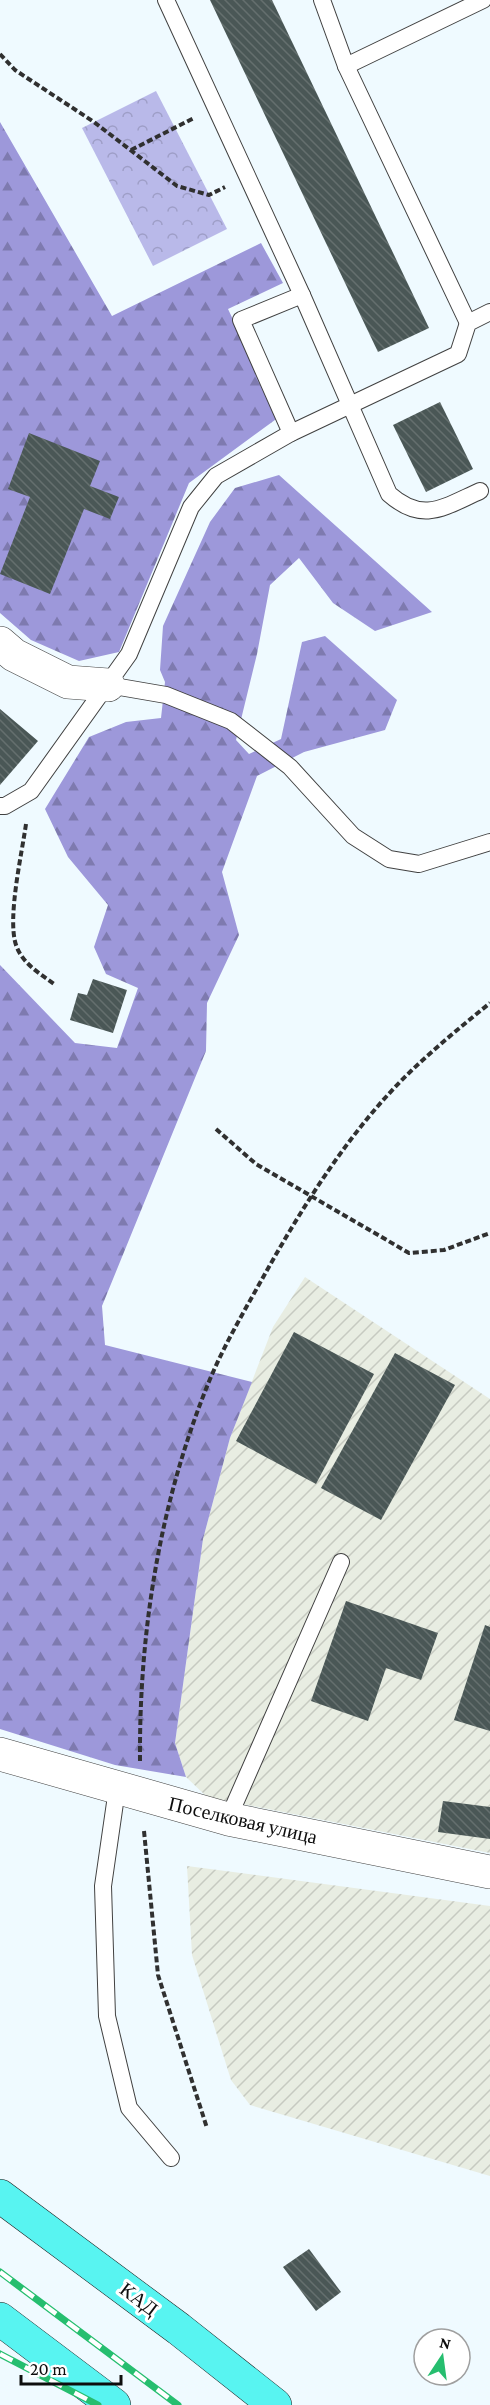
<svg xmlns="http://www.w3.org/2000/svg" width="490" height="2405" viewBox="0 0 490 2405" font-family="'Crimson Pro',serif">
  <style>
    .industrial { fill: url(#industrial-furrows) }
    .forest { fill: url(#forest-firs) }
    .park { fill: url(#park-crowns) }
    .building { fill: url(#building-back-hatch) }
    .lines { fill: none; stroke-linecap: round; stroke-linejoin: round }
    .service-casing { stroke: #414141; stroke-width: 18 }
    .minor-casing { stroke: #414141; stroke-width: 34 }
    .motorway-casing { stroke: #1f1f1f; stroke-width: 34 }
    .path { stroke: #303030; stroke-width: 4; stroke-dasharray: 6 3; stroke-linecap: butt }
    .service { stroke: #fff; stroke-width: 16 }
    .minor { stroke: #fff; stroke-width: 33 }
    .motorway { stroke: #58f4f1; stroke-width: 33 }
    .rail-casing { stroke: #26be6f; stroke-width: 7 }
    .rail { stroke: #fff; stroke-width: 4.5; stroke-dasharray: 14; stroke-linecap: butt }
    .labels { text-anchor: middle; dominant-baseline: central; stroke-width: 6; stroke-linejoin: round; paint-order: stroke }
    .street-label { font-size: 20px; fill: #0e0e0e; stroke: #fff }
  </style>
  <defs>
    <pattern id="industrial-furrows" width="10" height="10" patternUnits="userSpaceOnUse" patternTransform="scale(1.5)"><rect width="10" height="10" fill="#e8ede2"/><path d="M-1 1l2-2M0 10L10 0M9 11l2-2" fill="none" stroke="#c6cac1"/></pattern>
    <pattern id="forest-firs" width="22" height="20" patternUnits="userSpaceOnUse" patternTransform="scale(1.5)"><rect width="22" height="20" fill="#9d98da"/><path d="M5 1l3.5 6h-7zM16 11l3.5 6h-7z" fill="#7e7aaf"/></pattern>
    <pattern id="park-crowns" width="20" height="18" patternUnits="userSpaceOnUse" patternTransform="scale(1.5)"><rect width="20" height="18" fill="#b9b9e9"/><path d="M2 6a3 3 0 1 1 6 0M12 15a3 3 0 1 1 6 0" fill="none" stroke="#9e9ec7"/></pattern>
    <pattern id="building-back-hatch" width="6" height="6" patternUnits="userSpaceOnUse" patternTransform="scale(1.5)"><rect width="6" height="6" fill="#4a5756"/><path d="M-1 5l2 2M0 0l6 6M5-1l2 2" fill="none" stroke="#656f6e"/></pattern>
  </defs>
  <rect width="100%" height="100%" fill="#effaff"/>
  <g class="industrial">
    <polygon points="305,1277 490,1399 490,1853 207,1797 186,1777 175,1743 203,1539 230,1438 273,1327"/>
    <polygon points="187,1866 490,1906 490,2176 250,2105 231,2080 192,1955"/>
  </g>
  <g class="forest">
    <polygon points="0,122 112,316 261,243 283,283 228,309 279,417 189,483 119,652 79,661 31,640 0,613"/>
    <polygon points="279,475 432,612 375,631 333,603 299,558 270,585 257,654 236,740 249,754 281,739 302,642 325,636 397,700 385,730 304,752 257,776 222,872 239,935 207,1003 206,1051 102,1306 105,1345 252,1382 230,1438 203,1539 175,1743 186,1777 115,1765 0,1729 0,965 75,1043 117,1048 138,988 106,974 94,947 108,905 68,857 45,809 89,737 126,722 161,718 165,682 160,670 163,626 210,522 235,488"/>
  </g>
  <polygon class="park" points="156,91 227,229 153,266 82,128"/>
  <g class="building">
    <polygon points="210,0 272,0 429,328 378,352"/>
    <polygon points="440,402 473,469 426,492 393,425"/>
    <polygon points="29,433 100,461 90,486 119,497 110,519 84,509 50,594 0,574 30,497 8,489"/>
    <polygon points="0,709 38,741 0,785"/>
    <polygon points="93,979 127,990 113,1033 70,1020 78,993 87,995"/>
    <polygon points="294,1332 374,1374 316,1484 236,1441"/>
    <polygon points="395,1353 455,1385 381,1520 321,1488"/>
    <polygon points="346,1601 438,1633 421,1680 386,1668 368,1721 311,1701"/>
    <polygon points="485,1625 490,1627 490,1731 454,1720"/>
    <polygon points="443,1801 490,1807 490,1839 438,1832"/>
    <polygon points="309,2249 341,2292 316,2311 283,2267"/>
  </g>
  <g class="lines">
    <defs>
      <g id="service">
        <path d="M 166,0 L 302,295 L 389,494 C 423,524 444,507 480,491"/>
        <polyline points="322,0 346,66 468,323"/>
        <polyline points="346,66 483,0"/>
        <polyline points="291,433 241,320 302,295"/>
        <polyline points="108,685 166,695 231,721 290,767 353,836 389,859 419,864 490,842"/>
        <polyline points="0,806 5,806 31,791 129,654 191,507 216,476 291,433 458,354 468,323 490,312"/>
        <polyline points="117,1789 103,1886 107,2016 129,2108 171,2158"/>
        <polyline points="228,1819 341,1562"/>
      </g>
      <g id="minor">
        <polyline points="0,643 14,655 68,682 108,685"/>
        <polyline points="0,1754 228,1819 490,1872"/>
      </g>
      <g id="motorway">
        <polyline points="0,2196 179,2329 275,2405"/>
        <polyline points="0,2319 114,2405"/>
      </g>
    </defs>
    <use href="#service" class="service-casing"/>
    <use href="#minor" class="minor-casing"/>
    <use href="#motorway" class="motorway-casing"/>
    <g class="path">
      <polyline points="0,54 15,70 94,122 177,186 209,195 225,187"/>
      <polyline points="131,150 194,118"/>
      <path d="M 26,824 C 22,853 7,918 16,945 C 22,963 39,973 54,984"/>
      <polyline points="216,1129 256,1164 409,1253 444,1250 490,1233"/>
      <path d="M 140,1761 C 139,1634 159,1507 206,1389 C 222,1348 245,1310 266,1272 C 306,1201 352,1128 411,1071 C 436,1047 463,1025 490,1003"/>
      <polyline points="144,1831 158,1975 207,2128"/>
    </g>
    <use href="#service" class="service"/>
    <use href="#minor" class="minor"/>
    <use href="#motorway" class="motorway"/>
    <defs>
      <g id="rail">
        <polyline points="0,2272 178,2405"/>
        <polyline points="0,2354 98,2405"/>
      </g>
    </defs>
    <use href="#rail" class="rail-casing"/>
    <use href="#rail" class="rail"/>
  </g>
  <g class="labels">
    <g class="street-label">
      <text transform="translate(243 1820) rotate(13)">Поселковая улица</text>
      <text transform="translate(139 2299) rotate(37)">КАД</text>
    </g>
  </g>
  <g transform="translate(442 2357) rotate(13)"><circle r="28" fill="#ffffff" stroke="#9f9f9f" stroke-width="1.5"/>
  <path d="M0-4.5L10 22L0 15L-10 22Z" fill="#26be6f"/>
  <text y="-9" font-size="16" font-weight="bold" text-anchor="middle" fill="#0e0e0e">N</text>
  </g>
  <path d="M21 2375v9h100v-9" fill="none" stroke="#0e0e0e" stroke-width="3"/>
  <text x="30" y="2375" font-size="18" fill="#0e0e0e" stroke="#ffffff" stroke-width="4.5" paint-order="stroke">20 m</text>
</svg>
